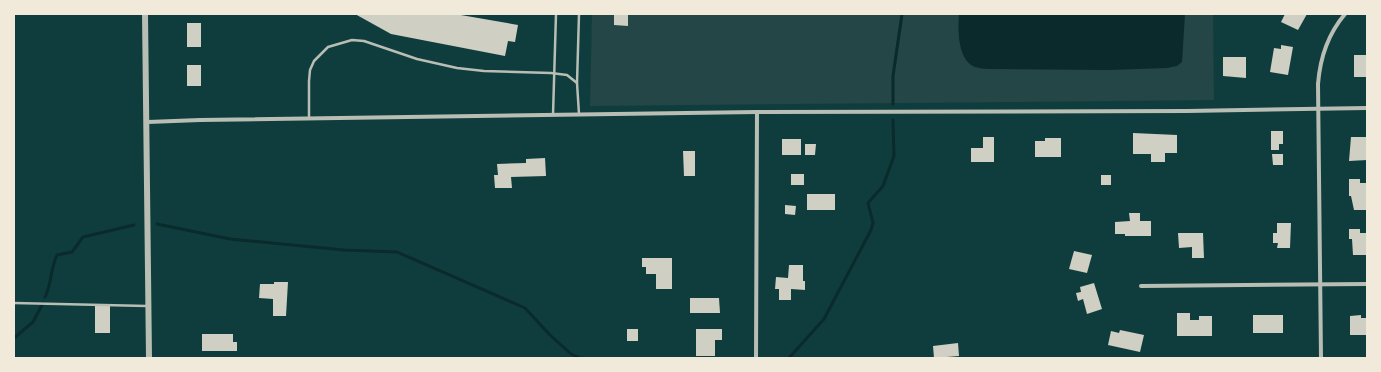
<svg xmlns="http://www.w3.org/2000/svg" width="1381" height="372" viewBox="0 0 1381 372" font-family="Montserrat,sans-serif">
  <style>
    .green { fill: #244646 }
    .water { fill: #0a2a2b }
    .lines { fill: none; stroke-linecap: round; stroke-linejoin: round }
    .stream { stroke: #0a2a2b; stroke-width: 3 }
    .building { fill: #cfcfc3 }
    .service { stroke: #b8beb3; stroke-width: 2.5 }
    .minor { stroke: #b8beb3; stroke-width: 4 }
    .tertiary { stroke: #b8beb3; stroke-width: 6 }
  </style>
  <rect width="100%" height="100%" fill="#0f3d3e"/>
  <polygon class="green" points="592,14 1213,14 1214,100 590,106"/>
  <path class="water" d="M 959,14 L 1185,14 L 1182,62 L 1177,66 L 1167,68 L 1109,70 L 988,69 C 984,69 979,68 975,67 C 957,59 958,30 959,14 Z"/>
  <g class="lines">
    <g class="stream">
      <polyline points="893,104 893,76 902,14"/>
      <polyline points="157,224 230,239 344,250 397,252 525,308 550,335 571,354 580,358"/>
      <path d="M 45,297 C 52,283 50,270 57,255 L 72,252 L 83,237 L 134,225"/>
      <polyline points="14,338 33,322 43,303"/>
      <polyline points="789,358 824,319 871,230 873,223 868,203 883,186 894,156 893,120"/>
    </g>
  </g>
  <g class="building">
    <polygon points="355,14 455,14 518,25 515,42 508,41 505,56 391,34"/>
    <polygon points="614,14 628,14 628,26 614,25"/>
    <polygon points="1285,14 1307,14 1298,30 1281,22"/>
    <rect x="187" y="23" width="14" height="24"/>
    <polygon points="1281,45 1293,47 1288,75 1270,72 1274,48 1281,49"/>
    <rect x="1354" y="55" width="13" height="22"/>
    <polygon points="1223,57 1246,57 1246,78 1223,76"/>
    <rect x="187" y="65" width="14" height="21"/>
    <polygon points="1271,131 1283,131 1283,144 1279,144 1279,150 1271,150"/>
    <polygon points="1133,133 1177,135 1177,153 1165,153 1165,162 1151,162 1151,154 1133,154"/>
    <polygon points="983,137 994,137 994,162 971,162 971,148 983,148"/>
    <polygon points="1351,137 1367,137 1367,160 1349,161"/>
    <polygon points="1045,138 1061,138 1061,157 1035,157 1035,141 1045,141"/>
    <rect x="782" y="139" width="19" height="16"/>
    <polygon points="805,144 816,144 815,155 805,155"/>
    <polygon points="683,151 695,151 695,176 684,176"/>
    <polygon points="1272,154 1283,154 1283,165 1273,165"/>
    <polygon points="545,158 546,176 511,177 512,188 495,188 494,175 498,175 497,164 526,163 526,159"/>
    <rect x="791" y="174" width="13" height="11"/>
    <rect x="1101" y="175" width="10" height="10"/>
    <polygon points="1349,179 1360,179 1360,183 1367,183 1367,210 1354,210 1351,196 1349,196"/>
    <rect x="807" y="194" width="28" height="16"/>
    <polygon points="785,205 796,206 795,215 785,214"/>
    <polygon points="1129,213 1140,213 1140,221 1151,221 1151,236 1125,236 1125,234 1115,234 1115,222 1130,221"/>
    <polygon points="1277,223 1291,223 1290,248 1277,248 1278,243 1273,243 1273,233 1277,233"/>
    <polygon points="1349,229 1360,229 1360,233 1367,233 1367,255 1353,255 1352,239 1349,239"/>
    <polygon points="1178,233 1203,233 1204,258 1192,258 1192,247 1179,248"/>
    <polygon points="1074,251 1092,255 1087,273 1069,269"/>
    <polygon points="642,258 672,258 672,289 656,289 656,274 646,274 646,267 642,267"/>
    <polygon points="789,265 803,265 803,281 805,281 805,290 791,289 791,300 779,300 779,289 775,289 776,277 788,278"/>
    <polygon points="274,282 288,282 286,316 273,316 273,299 259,298 260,284 274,284"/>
    <polygon points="1094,283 1102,309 1087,314 1083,299 1078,301 1076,293 1081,292 1080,287"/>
    <polygon points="690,298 719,298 720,313 690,313"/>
    <rect x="95" y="305" width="15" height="28"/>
    <polygon points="1177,313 1190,313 1190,320 1199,320 1199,316 1212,316 1212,336 1177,336"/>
    <rect x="1253" y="315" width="30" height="18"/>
    <polygon points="1361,315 1361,318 1367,318 1367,335 1350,335 1350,316"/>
    <rect x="627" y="329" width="11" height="12"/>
    <polygon points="696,329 722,329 722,340 715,340 715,356 696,356"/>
    <polygon points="1120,330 1144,335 1140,352 1108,345 1111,331 1119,333"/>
    <polygon points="202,334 233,334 233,342 237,342 237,351 202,351"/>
    <polygon points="958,343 959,356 934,358 933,346"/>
  </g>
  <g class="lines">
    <g class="service">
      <polyline points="577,83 579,14"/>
      <polyline points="553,115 556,14"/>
      <polyline points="309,118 309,81 310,70 314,61 328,47 352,40 364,41 417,59 457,68 484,71 551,73 567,75 577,83 579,114"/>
      <polyline points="14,303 147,306"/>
    </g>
    <g class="minor">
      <polyline points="148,122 200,120 757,112 1187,111 1367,108"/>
      <polyline points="1141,286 1367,284"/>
      <polyline points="756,358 757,112"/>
      <path d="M 1321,358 L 1318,84 C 1320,58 1328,34 1345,14"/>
    </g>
    <polyline class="tertiary" points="145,14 149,358"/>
  </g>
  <rect width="1381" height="372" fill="none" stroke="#f1e9da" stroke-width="30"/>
</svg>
